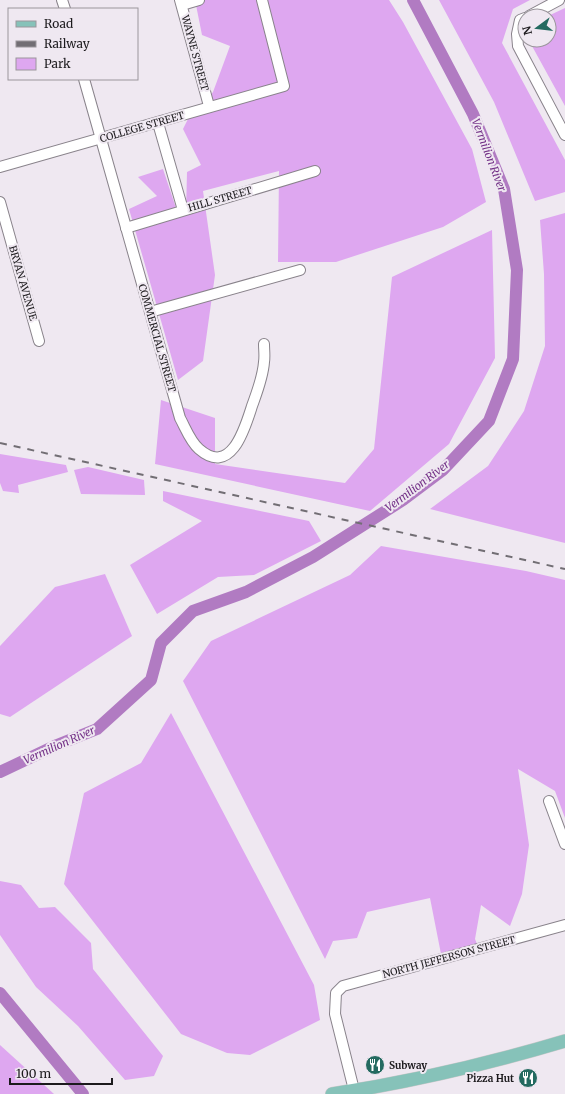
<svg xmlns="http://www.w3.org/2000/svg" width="565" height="1094" viewBox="0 0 565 1094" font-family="Merriweather,serif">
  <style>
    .green { fill: #dea7f0 }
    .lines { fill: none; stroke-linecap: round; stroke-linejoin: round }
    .river { stroke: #b17bc2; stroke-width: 12 }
    .minor-casing { stroke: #89838b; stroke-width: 12 }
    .major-casing { stroke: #c9c8c9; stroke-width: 14 }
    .minor { stroke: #fff; stroke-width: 10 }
    .major { stroke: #86c2b9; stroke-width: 13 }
    .rail { stroke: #726e74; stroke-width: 2; stroke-dasharray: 7 7; stroke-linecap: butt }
    .labels { text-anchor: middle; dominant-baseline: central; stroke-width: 4; stroke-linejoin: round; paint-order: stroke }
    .street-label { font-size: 10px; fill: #1c1a1d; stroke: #efe8f1 }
    .poi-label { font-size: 10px; font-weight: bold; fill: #1c1a1d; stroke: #efe8f1; text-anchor: start }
    .water-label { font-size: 11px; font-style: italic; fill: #733187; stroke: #efe8f1 }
  </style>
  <rect width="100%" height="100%" fill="#efe8f1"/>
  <g class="green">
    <polygon points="195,0 389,0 403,22 472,149 486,202 443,227 336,262 278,262 279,171 203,191 215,275 203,361 178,380 129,209 157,196 138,177 163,169 178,214 186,213 187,172 201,165 183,129 193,109 204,104 213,92 230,46 202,35"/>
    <polygon points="439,0 530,0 513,9 502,43 565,160 565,192 535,201 494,102"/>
    <polygon points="565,8 565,106 532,46 532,40 549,40 548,16"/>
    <polygon points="565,213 565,543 430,509 488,466 524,411 545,346 544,274 540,220"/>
    <polygon points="492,230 495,358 449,444 370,511 155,464 161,400 215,418 215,464 345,483 374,449 392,277"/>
    <polygon points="0,454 66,465 68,472 18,485 19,493 3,491 0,483"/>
    <polygon points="88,467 144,480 145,495 81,494 74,470"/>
    <polygon points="163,491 309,521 321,541 254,575 218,577 157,614 130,565 202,521 163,501"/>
    <polygon points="381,546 526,571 565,580 565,818 555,791 518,769 529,845 522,894 510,926 481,905 475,939 477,944 441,954 430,898 367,912 357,938 333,941 325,959 183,681 211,641 350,575"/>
    <polygon points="105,574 132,636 10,717 0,714 0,646 55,587"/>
    <polygon points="171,713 314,985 320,1020 250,1055 227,1053 181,1034 64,884 84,793 141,763"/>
    <polygon points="0,881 21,885 39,908 55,907 91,943 93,969 163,1056 154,1076 125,1080 78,1026 36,987 0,935"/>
    <polygon points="0,1045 54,1094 0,1094"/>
  </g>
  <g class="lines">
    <g class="river">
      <polyline points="0,772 57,745 97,729 151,680 161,643 193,611 246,592 313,557 403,500 443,470 489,421 513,359 517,270 504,189 473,114 413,0"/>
      <polyline points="0,993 83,1094"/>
    </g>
    <defs>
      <g id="minor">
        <polyline points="62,0 65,9"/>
        <polyline points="180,0 209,106"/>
        <polyline points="182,5 199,0"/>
        <polyline points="529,16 559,0"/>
        <polyline points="525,18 520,20 517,34 518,46 565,135"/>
        <path d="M 84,79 L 180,418 C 186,429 190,441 199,449 C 231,477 245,428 252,406 C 257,392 263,377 264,362 C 265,356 264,350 264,344"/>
        <polyline points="158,123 183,210"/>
        <polyline points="0,167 284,86 262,0"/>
        <polyline points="0,202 39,341"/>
        <polyline points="126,228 315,171"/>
        <polyline points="150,312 300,270"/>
        <polyline points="549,801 565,844"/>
        <polyline points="355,1094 335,1014 336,993 343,986 565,925"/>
      </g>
      <path id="major" d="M 332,1094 C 411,1082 488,1064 565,1041"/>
    </defs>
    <use href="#minor" class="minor-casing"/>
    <use href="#major" class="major-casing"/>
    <use href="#minor" class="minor"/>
    <use href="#major" class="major"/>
    <polyline class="rail" points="0,443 565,569"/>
  </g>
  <defs>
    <symbol id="restaurant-disc" viewBox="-11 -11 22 22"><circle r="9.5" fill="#236a60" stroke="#efe8f1"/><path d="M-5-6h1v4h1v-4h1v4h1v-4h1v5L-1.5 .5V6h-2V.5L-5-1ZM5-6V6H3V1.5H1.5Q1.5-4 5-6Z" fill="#fff"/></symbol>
  </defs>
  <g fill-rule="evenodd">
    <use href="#restaurant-disc" x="364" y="1054" width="22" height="22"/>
    <use href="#restaurant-disc" x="517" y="1067" width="22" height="22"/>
  </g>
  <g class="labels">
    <g class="street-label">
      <text transform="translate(195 53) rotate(75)">WAYNE STREET</text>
      <text transform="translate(142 127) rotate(-16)">COLLEGE STREET</text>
      <text transform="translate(220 199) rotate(-16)">HILL STREET</text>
      <text transform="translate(23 283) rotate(74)">BRYAN AVENUE</text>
      <text transform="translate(157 338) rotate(74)">COMMERCIAL STREET</text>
      <text transform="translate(449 957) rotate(-15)">NORTH JEFFERSON STREET</text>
    </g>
    <g class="poi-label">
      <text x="389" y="1065">Subway</text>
      <text x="514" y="1078" text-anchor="end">Pizza Hut</text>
    </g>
    <g class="water-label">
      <text transform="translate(489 155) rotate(69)">Vermilion River</text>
      <text transform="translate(417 486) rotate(-37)">Vermilion River</text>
      <text transform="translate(59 745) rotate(-24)">Vermilion River</text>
    </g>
  </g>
  <rect x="8" y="8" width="130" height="72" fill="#efe8f1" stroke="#9b969c"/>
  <rect x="16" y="21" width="20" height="6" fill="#86c2b9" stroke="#9b969c"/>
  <text x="44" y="28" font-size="12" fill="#1c1a1d">Road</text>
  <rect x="16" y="41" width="20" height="6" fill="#726e74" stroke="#9b969c"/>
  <text x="44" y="48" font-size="12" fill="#1c1a1d">Railway</text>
  <rect x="16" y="58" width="20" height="12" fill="#dea7f0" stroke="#9b969c"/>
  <text x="44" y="68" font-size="12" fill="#1c1a1d">Park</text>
  <g transform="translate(537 28) rotate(255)"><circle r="19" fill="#efe8f1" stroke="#9b969c"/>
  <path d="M0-3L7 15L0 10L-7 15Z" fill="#236a60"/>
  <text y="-6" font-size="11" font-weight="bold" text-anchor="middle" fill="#1c1a1d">N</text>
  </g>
  <path d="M10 1078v6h102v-6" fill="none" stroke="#1c1a1d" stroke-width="2"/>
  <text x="16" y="1078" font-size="12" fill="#1c1a1d" stroke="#efe8f1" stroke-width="3" paint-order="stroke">100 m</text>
</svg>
